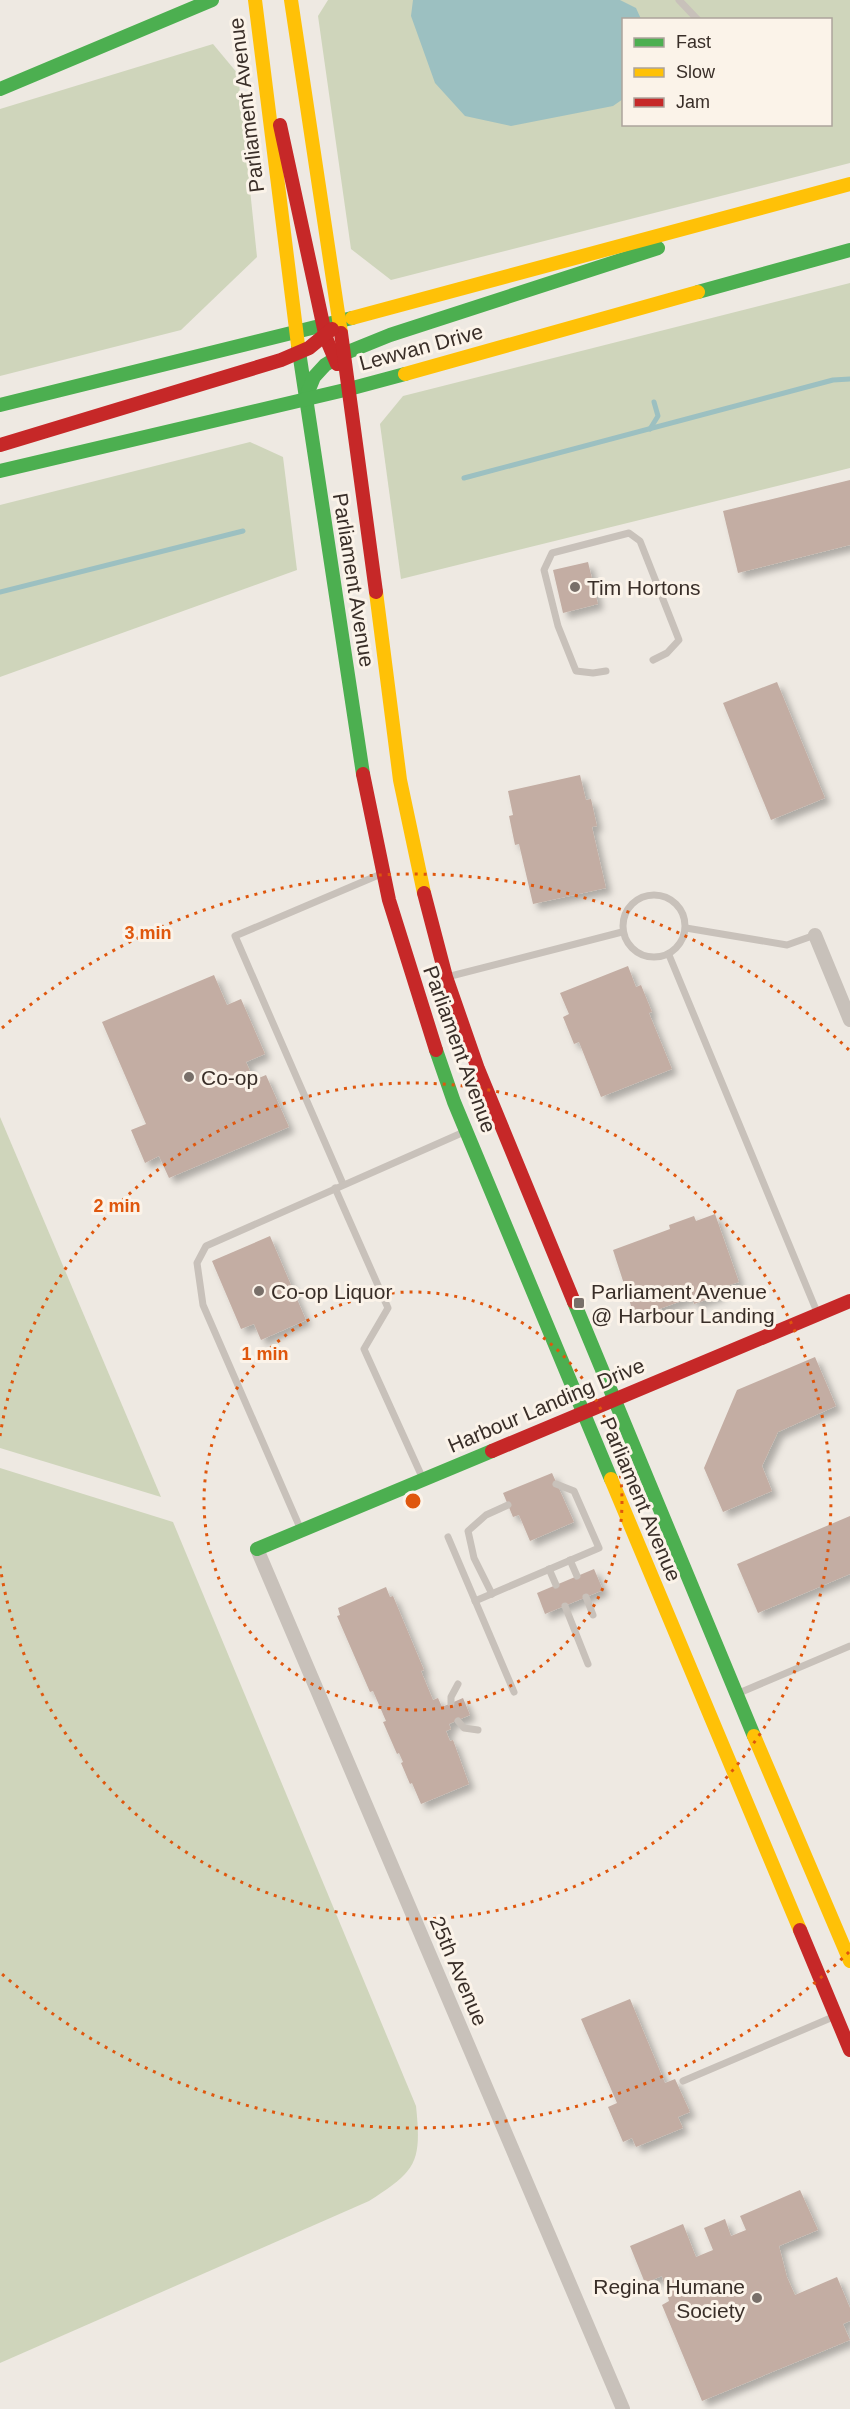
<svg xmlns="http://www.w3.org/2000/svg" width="850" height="2409" viewBox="0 0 850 2409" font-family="Arial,sans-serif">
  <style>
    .green { fill: #cfd5bb; fill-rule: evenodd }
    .water { fill: #9cc0c1 }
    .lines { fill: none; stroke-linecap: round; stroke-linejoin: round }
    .stream { stroke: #9cc0c1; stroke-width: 5 }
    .building { fill: #c3ada3; filter: url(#shadow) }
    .lane { stroke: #c8c1ba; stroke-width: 7 }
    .street { stroke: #c8c1ba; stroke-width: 14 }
    .fast { stroke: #4caf50; stroke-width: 14 }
    .slow { stroke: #ffc107; stroke-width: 14 }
    .jam { stroke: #c62828; stroke-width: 14 }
    .ring { fill: none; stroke: #df570d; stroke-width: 3; stroke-dasharray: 3 6 }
    .poi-dot { fill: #786f69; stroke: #fbf3e9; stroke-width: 2 }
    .labels { text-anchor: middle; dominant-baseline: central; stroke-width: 6; stroke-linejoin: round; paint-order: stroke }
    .street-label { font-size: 21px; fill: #392e28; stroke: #fbf3e9 }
    .poi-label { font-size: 21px; fill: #392e28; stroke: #fbf3e9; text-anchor: start }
    .centre { fill: #df570d; stroke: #fbf3e9; stroke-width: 3 }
    .ring-label { font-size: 18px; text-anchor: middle; font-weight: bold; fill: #df570d; stroke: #fbf3e9; stroke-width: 6; stroke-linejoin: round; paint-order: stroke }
  </style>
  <defs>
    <filter id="shadow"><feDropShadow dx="5.5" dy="5.5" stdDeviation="3" flood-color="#0004"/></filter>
  </defs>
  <rect width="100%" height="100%" fill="#eee9e2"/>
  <g class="green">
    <path d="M 328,0 L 850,0 L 850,163 L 391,280 L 351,249 L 318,16 ZM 624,20 L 830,20 L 830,124 L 624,124 Z"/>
    <polygon points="213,44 238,74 257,257 181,330 0,376 0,109"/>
    <polygon points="850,283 850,468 401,579 380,424 403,396"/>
    <polygon points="250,442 283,457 297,570 0,677 0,505"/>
    <polygon points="0,1117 161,1497 0,1448"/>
    <path d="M 0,1468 L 173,1522 L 416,2106 C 422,2163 416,2171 369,2201 L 0,2363 Z"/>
  </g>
  <polygon class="water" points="413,0 620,0 636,8 641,19 624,20 623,99 613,106 511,126 465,116 435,83 411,16"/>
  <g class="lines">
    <g class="stream">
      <polyline points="650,429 658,416 654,402"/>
      <polyline points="464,478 833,380 850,379"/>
      <polyline points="0,592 243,531"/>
    </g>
  </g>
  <g class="building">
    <polygon points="850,480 850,545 738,573 723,511"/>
    <polygon points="588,562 598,604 563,613 553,570"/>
    <polygon points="777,682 825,798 771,820 723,703"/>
    <polygon points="580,775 586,800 591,799 597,826 592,827 606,888 533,904 519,844 515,845 509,816 513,815 508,791"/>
    <polygon points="628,966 636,987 641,985 652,1012 649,1013 672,1069 601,1097 579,1042 574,1044 563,1017 569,1014 560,993"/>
    <polygon points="214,975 227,1005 241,999 265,1054 246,1062 254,1080 266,1075 289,1127 169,1178 159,1156 145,1163 131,1130 146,1124 102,1022"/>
    <polygon points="715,1214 739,1282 718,1289 720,1295 694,1304 692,1297 635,1318 613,1250 670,1229 669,1225 694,1216 696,1221"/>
    <polygon points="270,1236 306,1320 261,1340 254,1324 241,1329 212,1261"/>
    <polygon points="815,1357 836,1406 778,1432 762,1466 772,1491 723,1512 704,1468 737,1390"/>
    <polygon points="552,1473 574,1522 530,1541 519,1515 513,1517 503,1493"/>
    <polygon points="850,1516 850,1574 758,1613 737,1564"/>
    <polygon points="594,1569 603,1590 545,1614 537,1593"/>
    <polygon points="386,1587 390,1597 393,1596 424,1670 421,1671 433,1700 438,1698 442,1707 463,1698 470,1715 449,1724 451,1729 446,1731 450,1741 453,1740 469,1784 421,1804 412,1783 410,1784 401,1763 403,1762 399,1753 397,1754 383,1722 386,1721 373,1691 370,1692 337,1616 340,1615 338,1608"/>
    <polygon points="630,1999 665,2083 675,2079 690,2112 678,2117 683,2128 636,2147 632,2138 623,2142 608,2107 617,2103 581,2019"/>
    <polygon points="800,2190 818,2230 779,2246 787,2277 795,2295 837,2277 850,2308 850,2321 843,2324 850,2340 702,2401 662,2305 669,2301 662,2276 645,2283 630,2246 683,2224 696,2257 713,2250 704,2228 725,2219 731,2236 746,2230 740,2216"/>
  </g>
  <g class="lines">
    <g class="lane">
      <polyline points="679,0 698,20"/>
      <polyline points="606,671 593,673 576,671 558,626 544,570 552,553 629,533 640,541 679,640 667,653 653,660"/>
      <circle cx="654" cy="926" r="31"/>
      <polyline points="686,928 787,945 815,935"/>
      <polyline points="669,955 817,1312"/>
      <polyline points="447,977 622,932"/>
      <polyline points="343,1184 235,936 381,874"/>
      <polyline points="335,1188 388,1308 364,1349 423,1479"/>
      <polyline points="301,1530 203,1305 197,1263 206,1246 464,1132"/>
      <polyline points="448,1537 514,1692"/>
      <polyline points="570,1560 577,1576"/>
      <polyline points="549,1569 556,1585"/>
      <polyline points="492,1594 474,1558 468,1531 486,1515 508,1505"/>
      <polyline points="586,1597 593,1615"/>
      <polyline points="475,1601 599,1548 574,1491 556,1484"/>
      <polyline points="565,1606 588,1664"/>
      <polyline points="739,1693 850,1646"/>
      <polyline points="451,1703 451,1697 458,1684"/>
      <polyline points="458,1721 464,1728 478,1730"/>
      <polyline points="683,2081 833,2017"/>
    </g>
    <g class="street">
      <polyline points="815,935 850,1020"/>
      <polyline points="257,1549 623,2409"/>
    </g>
    <g class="fast">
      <polyline points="0,89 212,0"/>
      <polyline points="698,292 850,250"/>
      <polyline points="298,345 363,774"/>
      <polyline points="305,399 314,377 325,365 343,354 390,335 658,248"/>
      <polyline points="0,405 352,318"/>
      <polyline points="0,471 349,389 405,374"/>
      <polyline points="436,1050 454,1102 611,1479"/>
      <polyline points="574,1302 754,1736"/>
      <polyline points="257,1549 492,1451"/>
    </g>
    <g class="slow">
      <polyline points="255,0 298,345"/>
      <polyline points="291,0 341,333"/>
      <polyline points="352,318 850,184"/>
      <polyline points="405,374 698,292"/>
      <polyline points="376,592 400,780 424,893"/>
      <polyline points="611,1479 800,1930"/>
      <polyline points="754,1736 850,1961"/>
    </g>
    <g class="jam">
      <polyline points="280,125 326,338 337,364"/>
      <polyline points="341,333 376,592"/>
      <polyline points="0,445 281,360 309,348 332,329"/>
      <polyline points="363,774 389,900 436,1050"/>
      <polyline points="424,893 446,977 478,1069 574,1302"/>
      <polyline points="492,1451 850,1301"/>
      <polyline points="800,1930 850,2050"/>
    </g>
  </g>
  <g class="ring">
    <circle cx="413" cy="1501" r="209"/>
    <path d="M0 1436A418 418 0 1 1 0 1566"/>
    <path d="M849 1952A627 627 0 0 1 2 1974M2 1028A627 627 0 0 1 849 1050"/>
  </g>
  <g class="poi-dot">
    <circle cx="575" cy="587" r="6"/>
    <circle cx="189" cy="1077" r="6"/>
    <circle cx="259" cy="1291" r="6"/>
    <rect x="573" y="1297" width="12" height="12" rx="3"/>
    <circle cx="757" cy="2298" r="6"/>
  </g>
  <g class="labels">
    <g class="street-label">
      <text transform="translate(246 105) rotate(-97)">Parliament Avenue</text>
      <text transform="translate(421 347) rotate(-15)">Lewvan Drive</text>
      <text transform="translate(354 580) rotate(81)">Parliament Avenue</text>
      <text transform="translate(460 1049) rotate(70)">Parliament Avenue</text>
      <text transform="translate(546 1405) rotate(-23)">Harbour Landing Drive</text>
      <text transform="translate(641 1499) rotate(67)">Parliament Avenue</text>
      <text transform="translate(459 1971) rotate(67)">25th Avenue</text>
    </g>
    <g class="poi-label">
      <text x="587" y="587">Tim Hortons</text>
      <text x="201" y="1077">Co-op</text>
      <text x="271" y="1291">Co-op Liquor</text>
      <text x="591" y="1291">Parliament Avenue<tspan x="591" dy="24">@ Harbour Landing</tspan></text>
      <text x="745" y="2286" text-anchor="end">Regina Humane<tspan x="745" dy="24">Society</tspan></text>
    </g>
  </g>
  <circle cx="413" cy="1501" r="9" class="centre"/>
  <g class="ring-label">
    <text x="148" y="939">3 min</text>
    <text x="117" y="1212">2 min</text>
    <text x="265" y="1360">1 min</text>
  </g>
  <rect x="622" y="18" width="210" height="108" fill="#fbf3e9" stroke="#ada49c" stroke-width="1.5"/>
  <rect x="634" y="38" width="30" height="9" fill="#4caf50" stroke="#ada49c" stroke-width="1.5"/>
  <text x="676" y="48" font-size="18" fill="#392e28">Fast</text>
  <rect x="634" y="68" width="30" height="9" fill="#ffc107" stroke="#ada49c" stroke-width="1.5"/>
  <text x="676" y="78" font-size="18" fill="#392e28">Slow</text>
  <rect x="634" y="98" width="30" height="9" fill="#c62828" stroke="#ada49c" stroke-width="1.5"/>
  <text x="676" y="108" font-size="18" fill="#392e28">Jam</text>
</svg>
